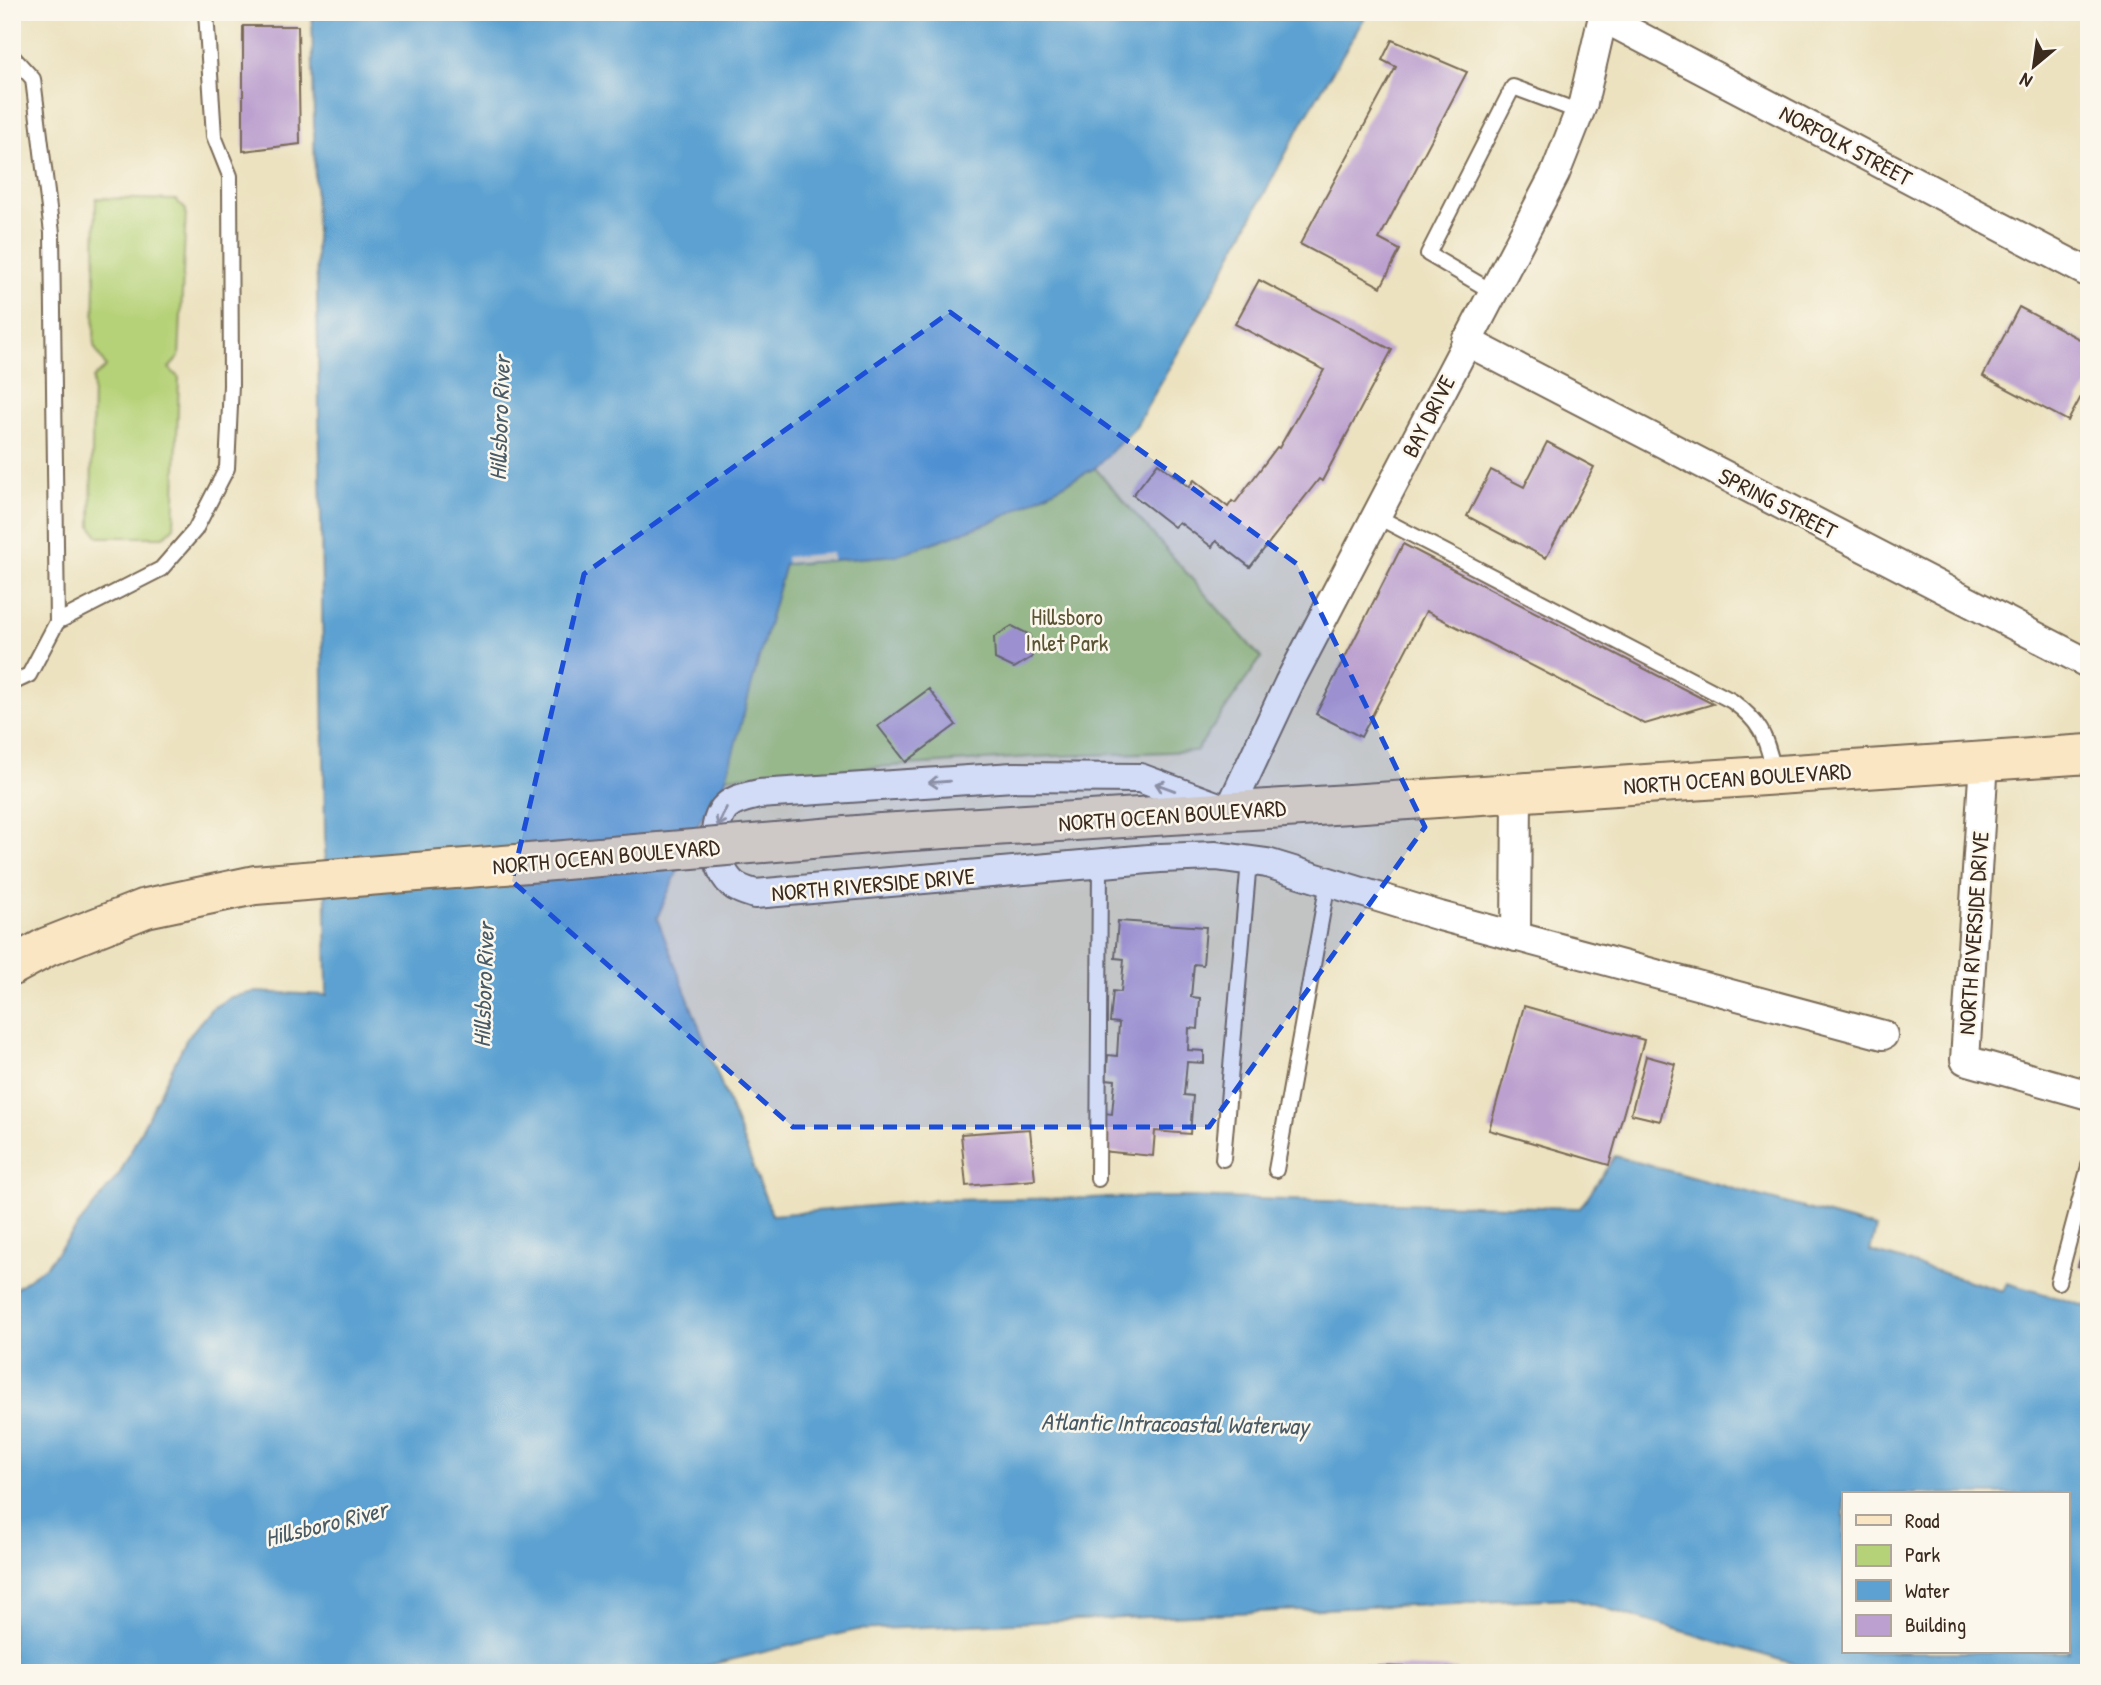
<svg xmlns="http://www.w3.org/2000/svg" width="2101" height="1685" viewBox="0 0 2101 1685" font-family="'Patrick Hand',sans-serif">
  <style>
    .green { fill: #b6d278; stroke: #787e4b; stroke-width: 2 }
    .water { fill: #5ca1d1; stroke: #4c6678; stroke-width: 2; fill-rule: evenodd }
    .pier { fill: #ece2c0 }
    .building { fill: #bca0cf }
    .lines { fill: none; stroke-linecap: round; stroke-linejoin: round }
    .lane-casing { stroke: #796a57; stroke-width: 18 }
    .street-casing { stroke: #796a57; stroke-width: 32 }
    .secondary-casing { stroke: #796a57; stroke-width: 42 }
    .lane { stroke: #fff; stroke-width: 14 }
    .street { stroke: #fff; stroke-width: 28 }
    .secondary { stroke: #fbe6c4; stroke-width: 38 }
    .secondary-bridge-casing { stroke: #796a57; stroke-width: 42; stroke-linecap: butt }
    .secondary-bridge { stroke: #fbe6c4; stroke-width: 38 }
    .oneway { stroke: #a79f9a }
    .marked { fill: #1d4ed8; fill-opacity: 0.2; stroke: #1d4ed8; stroke-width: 5; stroke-dasharray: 14 9; stroke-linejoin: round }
    .labels { text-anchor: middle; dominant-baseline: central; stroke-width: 5; stroke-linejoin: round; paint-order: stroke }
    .street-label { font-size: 23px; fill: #3b2a1e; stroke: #fbf7ec }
    .park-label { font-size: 23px; fill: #5a5434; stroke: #fbf7ec }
    .water-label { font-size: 24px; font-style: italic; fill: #485a66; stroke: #fbf7ec }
  </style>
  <rect width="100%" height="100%" fill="#fbf7ec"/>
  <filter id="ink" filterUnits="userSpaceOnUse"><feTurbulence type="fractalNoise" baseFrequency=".0143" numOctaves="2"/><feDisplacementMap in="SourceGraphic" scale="14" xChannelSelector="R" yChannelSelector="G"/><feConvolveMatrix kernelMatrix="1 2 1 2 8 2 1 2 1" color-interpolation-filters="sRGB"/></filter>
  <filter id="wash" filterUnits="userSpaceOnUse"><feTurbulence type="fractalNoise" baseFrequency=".00686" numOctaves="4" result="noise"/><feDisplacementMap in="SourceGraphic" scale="28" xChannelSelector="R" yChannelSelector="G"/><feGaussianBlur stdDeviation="1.57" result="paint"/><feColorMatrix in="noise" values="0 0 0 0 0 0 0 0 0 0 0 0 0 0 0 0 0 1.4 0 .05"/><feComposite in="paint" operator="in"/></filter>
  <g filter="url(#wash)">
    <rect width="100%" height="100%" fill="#ece2c0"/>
    <g class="green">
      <polygon points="96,198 176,200 186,210 179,357 169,368 179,378 174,527 163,537 99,537 91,526 93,378 106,367 94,346"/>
      <polygon points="1095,468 1261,658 1196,751 1031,757 725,777 785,564 898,555 997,520"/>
    </g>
    <path class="water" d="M 312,12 L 1365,12 L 1364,19 L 1303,121 L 1205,305 L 1135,428 L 1095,468 L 997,520 L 898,555 L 785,564 L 722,793 L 701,818 L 657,918 L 772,1215 L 936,1200 L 1181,1197 L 1580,1208 L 1615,1156 L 1876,1228 L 1870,1251 L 2003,1291 L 2007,1283 L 2089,1307 L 2089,1673 L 1825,1673 L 1570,1598 L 856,1630 L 676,1673 L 12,1673 L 12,1291 L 46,1266 L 120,1173 L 187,1038 L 211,1009 L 231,997 L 255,992 L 327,995 L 321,522 ZM 1844,1494 L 2068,1494 L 2068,1652 L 1844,1652 Z"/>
    <polygon class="pier" points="832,553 832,560 787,563 786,557"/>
    <g id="blocks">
      <g class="building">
        <polygon points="104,12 142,12 142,16 104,14"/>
        <polygon points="243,26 298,26 300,144 243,151"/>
        <polygon points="1392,40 1467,72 1379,239 1400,250 1381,287 1300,244 1396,67 1382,60"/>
        <polygon points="1259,280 1392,350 1322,481 1319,479 1250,567 1216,541 1212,547 1179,522 1174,527 1133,495 1158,463 1189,487 1194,480 1228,507 1232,501 1235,503 1277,447 1279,448 1324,370 1235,324"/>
        <polygon points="2019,307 2089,344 2089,382 2068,421 1983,376"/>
        <polygon points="1547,442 1594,467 1546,558 1467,516 1491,470 1524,487"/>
        <polygon points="1403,544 1713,704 1645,724 1426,611 1361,737 1316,714"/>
        <polygon points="1012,626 1030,635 1032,657 1014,668 995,659 994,637"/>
        <polygon points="929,689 956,725 906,762 878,726"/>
        <polygon points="1118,921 1206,927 1203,965 1194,964 1191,997 1200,998 1198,1029 1189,1028 1188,1050 1204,1051 1204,1063 1187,1062 1184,1095 1193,1096 1190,1134 1155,1131 1153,1156 1101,1151 1104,1113 1112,1114 1115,1080 1106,1079 1108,1055 1117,1056 1119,1023 1110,1022 1113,991 1121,992 1124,959 1115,958"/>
        <polygon points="1524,1006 1644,1040 1609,1165 1489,1130"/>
        <polygon points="1646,1056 1675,1064 1660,1121 1631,1114"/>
        <polygon points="1030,1129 1035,1180 966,1186 961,1134"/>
        <polygon points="2088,1232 2089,1232 2089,1269 2078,1266"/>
        <polygon points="1346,1665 1458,1669 1458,1673 1346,1673"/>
        <polygon points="1040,1668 1040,1673 945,1673 945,1670"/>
        <polygon points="1062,1669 1100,1671 1100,1673 1061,1673"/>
      </g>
    </g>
  </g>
  <g filter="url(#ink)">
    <use href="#blocks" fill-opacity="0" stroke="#796a57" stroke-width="2"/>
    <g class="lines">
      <defs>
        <g id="lane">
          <polyline points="12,56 33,79 52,233 57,622 29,675 12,683"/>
          <polyline points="1493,292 1428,254 1513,87 1580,112"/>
          <path d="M 1376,516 L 1732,701 C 1764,725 1765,737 1775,774"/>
          <polyline points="57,622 161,569 195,530 227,468 231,385 230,176 214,136 206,12"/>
          <polyline points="1223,1159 1249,861"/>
          <polyline points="1276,1170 1328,882"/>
          <polyline points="1098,1179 1100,864"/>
          <polyline points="2058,1282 2089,1166"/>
        </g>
        <g id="street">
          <path d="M 1604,12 L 1583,103 L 1555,174 L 1289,683 L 1229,811 L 1140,778 L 1013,777 L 759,794 C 747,797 732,799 724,809 C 709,828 715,872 735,886 C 741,890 749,892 755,894 L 1160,858 L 1216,856 L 1267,863 L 1440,916 L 1883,1035"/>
          <polyline points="1604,18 2089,273"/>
          <polyline points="1466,341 2089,664"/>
          <polyline points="1984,761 1965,1060 2089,1095"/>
          <polyline points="1516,937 1517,793"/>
        </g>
        <g id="secondary">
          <polyline points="881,833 1349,804 2089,754"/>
          <polyline points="12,966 47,947 146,908 255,885 541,862"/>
        </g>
      </defs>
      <use href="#lane" class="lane-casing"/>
      <use href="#street" class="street-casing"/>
      <use href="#secondary" class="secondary-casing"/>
      <use href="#lane" class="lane"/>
      <use href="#street" class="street"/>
      <use href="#secondary" class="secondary"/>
      <defs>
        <polyline id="secondary-bridge" points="541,862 881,833"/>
      </defs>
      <use href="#secondary-bridge" class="secondary-bridge-casing"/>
      <use href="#secondary-bridge" class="secondary-bridge"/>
    </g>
    <defs><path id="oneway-shaft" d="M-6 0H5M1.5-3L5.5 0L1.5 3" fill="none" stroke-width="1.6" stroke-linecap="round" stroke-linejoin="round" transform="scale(1.75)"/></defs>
    <g class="oneway">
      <use href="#oneway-shaft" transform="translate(939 782) rotate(176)"/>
      <use href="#oneway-shaft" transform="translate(1165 787) rotate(-160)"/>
      <use href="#oneway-shaft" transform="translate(722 817) rotate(115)"/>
    </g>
  </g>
  <path class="marked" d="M 950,312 L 1297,564 L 1425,827 L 1209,1127 L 793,1127 L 512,881 L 584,574 Z"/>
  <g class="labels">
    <g class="street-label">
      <text transform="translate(1846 145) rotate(28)">NORFOLK STREET</text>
      <text transform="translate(1428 416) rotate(-63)">BAY DRIVE</text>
      <text transform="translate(1778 503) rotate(27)">SPRING STREET</text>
      <text transform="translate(1737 778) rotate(-4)">NORTH OCEAN BOULEVARD</text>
      <text transform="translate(1172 815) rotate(-4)">NORTH OCEAN BOULEVARD</text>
      <text transform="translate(606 856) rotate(-5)">NORTH OCEAN BOULEVARD</text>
      <text transform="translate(873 884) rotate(-5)">NORTH RIVERSIDE DRIVE</text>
      <text transform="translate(1973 933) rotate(-86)">NORTH RIVERSIDE DRIVE</text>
    </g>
    <g class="park-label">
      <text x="1067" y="616">Hillsboro<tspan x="1067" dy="26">Inlet Park</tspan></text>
    </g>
    <g class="water-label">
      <text transform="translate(499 418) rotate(-88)">Hillsboro River</text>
      <text transform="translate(483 985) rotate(-88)">Hillsboro River</text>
      <text transform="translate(1175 1423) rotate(1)">Atlantic Intracoastal Waterway</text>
      <text transform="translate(326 1523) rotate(-14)">Hillsboro River</text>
    </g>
  </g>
  <rect width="2101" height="1685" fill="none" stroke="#fbf7ec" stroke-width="42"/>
  <rect x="1842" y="1492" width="228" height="161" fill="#fbf7ec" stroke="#aea59a" stroke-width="2"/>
  <rect x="1856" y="1515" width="35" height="10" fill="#fbe6c4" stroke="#aea59a" stroke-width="2"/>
  <text x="1905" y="1528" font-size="21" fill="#3b2a1e">Road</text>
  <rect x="1856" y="1545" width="35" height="21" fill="#b6d278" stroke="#aea59a" stroke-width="2"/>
  <text x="1905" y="1562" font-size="21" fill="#3b2a1e">Park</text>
  <rect x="1856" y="1580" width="35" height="21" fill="#5ca1d1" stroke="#aea59a" stroke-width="2"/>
  <text x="1905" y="1598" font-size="21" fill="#3b2a1e">Water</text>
  <rect x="1856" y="1615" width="35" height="21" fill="#bca0cf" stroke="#aea59a" stroke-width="2"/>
  <text x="1905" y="1632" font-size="21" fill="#3b2a1e">Building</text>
  <g transform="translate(2034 66) rotate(209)" stroke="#fbf7ec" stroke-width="5" paint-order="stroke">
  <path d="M0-5L12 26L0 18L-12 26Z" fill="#3b2a1e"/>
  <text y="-10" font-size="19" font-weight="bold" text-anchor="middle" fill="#3b2a1e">N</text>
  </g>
</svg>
